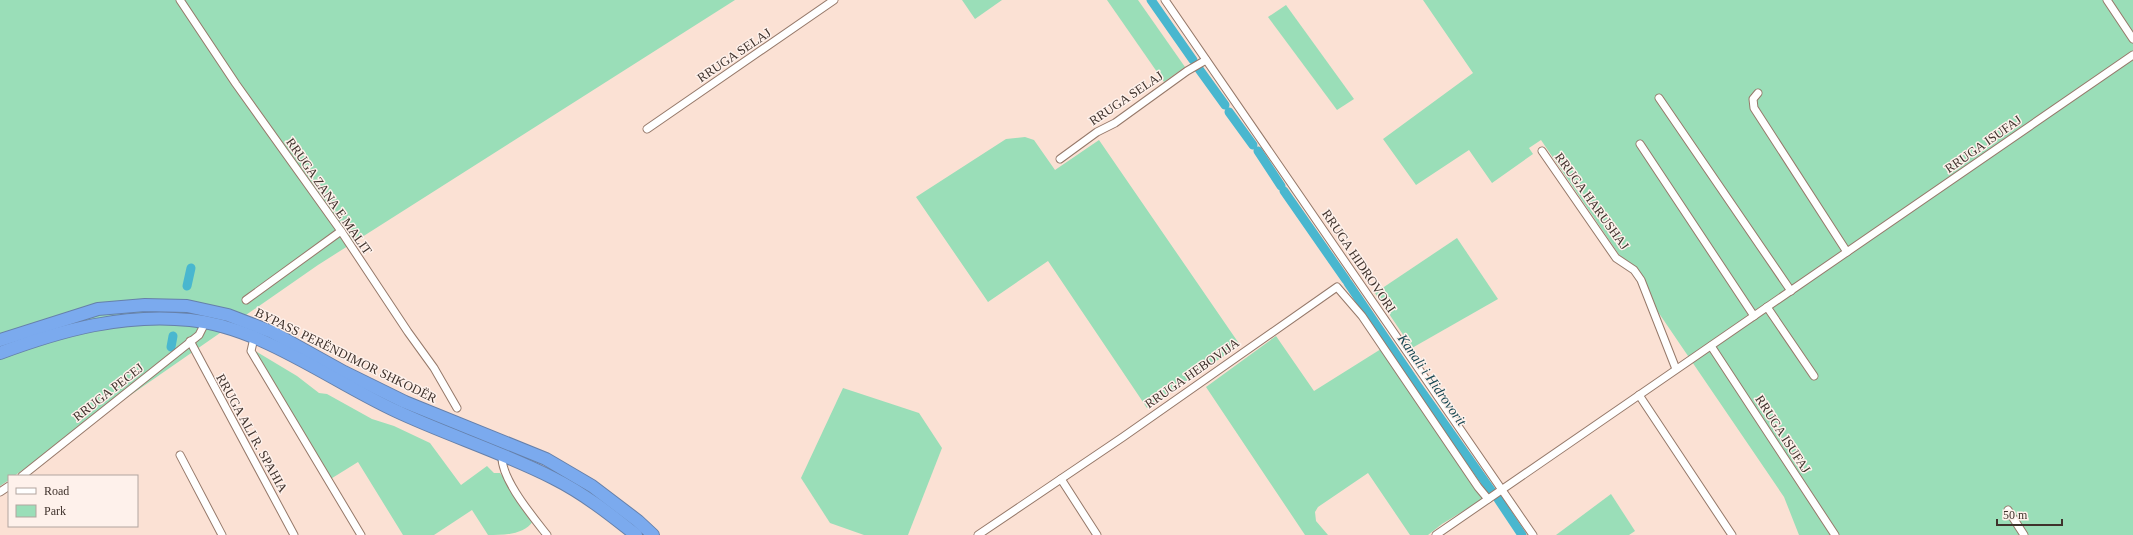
<svg xmlns="http://www.w3.org/2000/svg" width="2133" height="535" viewBox="0 0 2133 535" font-family="Georgia,serif">
  <style>
    .green { fill: #9adeb8 }
    .lines { fill: none; stroke-linecap: round; stroke-linejoin: round }
    .canal { stroke: #49b7cf; stroke-width: 9 }
    .street-casing { stroke: #96796a; stroke-width: 9 }
    .highway-casing { stroke: #6680aa; stroke-width: 14 }
    .street { stroke: #fff; stroke-width: 7 }
    .highway { stroke: #7baaee; stroke-width: 12 }
    .labels { text-anchor: middle; dominant-baseline: central; stroke-width: 3; stroke-linejoin: round; paint-order: stroke }
    .street-label { font-size: 13px; fill: #3f322c; stroke: #fef1eb }
    .water-label { font-size: 14px; font-style: italic; fill: #164651; stroke: #fef1eb }
  </style>
  <rect width="100%" height="100%" fill="#fbe1d4"/>
  <g class="green">
    <polygon points="0,0 735,0 318,265 14,476 9,476 9,480 0,486"/>
    <polygon points="962,0 1002,0 975,19"/>
    <polygon points="1107,0 1138,0 1185,67 1164,82"/>
    <polygon points="1423,0 2133,0 2133,535 1799,535 1784,497 1541,140 1529,148 1533,154 1492,183 1469,150 1416,185 1383,139 1473,73"/>
    <polygon points="1286,5 1354,99 1337,110 1268,17"/>
    <polygon points="1025,137 1034,140 1055,170 1099,140 1240,345 1147,408 1048,261 988,302 916,197 1006,139"/>
    <polygon points="1457,238 1498,299 1412,348 1375,293"/>
    <polygon points="1276,336 1314,391 1381,349 1483,499 1442,524 1428,535 1410,535 1368,473 1318,507 1315,512 1316,521 1328,535 1305,535 1206,387"/>
    <path d="M 257,352 L 297,376 L 319,393 L 327,394 L 372,419 L 394,426 L 430,443 L 461,485 L 487,466 L 494,473 L 500,473 L 533,521 C 524,535 504,535 488,535 L 472,510 L 434,535 L 403,535 L 358,462 L 329,480 L 255,353 Z"/>
    <polygon points="843,388 919,413 942,448 908,535 864,535 830,523 801,478"/>
    <polygon points="1611,494 1635,531 1629,535 1556,535"/>
  </g>
  <g class="lines">
    <g class="canal">
      <polyline points="1151,0 1193,60"/>
      <polyline points="1199,69 1225,105"/>
      <polyline points="1229,112 1253,145"/>
      <polyline points="1258,151 1281,186"/>
      <polyline points="1284,191 1346,280"/>
      <polyline points="1348,283 1417,385 1493,493"/>
      <polyline points="187,286 191,268"/>
      <polyline points="171,347 173,336"/>
      <polyline points="1498,499 1522,535"/>
    </g>
    <defs>
      <g id="street">
        <polyline points="180,0 236,84 341,231 408,332 434,368 457,408"/>
        <polyline points="1165,0 1533,535"/>
        <polyline points="2107,0 2133,39"/>
        <polyline points="1758,93 1753,99 1754,108 1847,252"/>
        <polyline points="1659,98 1791,291"/>
        <polyline points="647,129 834,0"/>
        <polyline points="1640,144 1754,316"/>
        <polyline points="1542,151 1616,258 1634,270 1641,280 1676,369"/>
        <polyline points="1060,159 1097,132 1115,123 1187,71 1206,60"/>
        <polyline points="246,300 341,231"/>
        <polyline points="1767,307 1814,376"/>
        <polyline points="254,338 251,351 361,535"/>
        <polyline points="190,341 294,535"/>
        <polyline points="1711,346 1835,535"/>
        <polyline points="1639,395 1732,535"/>
        <polyline points="180,455 222,535"/>
        <path d="M 502,455 C 500,478 533,517 547,535"/>
        <polyline points="22,476 199,335 205,323"/>
        <polyline points="1061,479 1097,535"/>
        <polyline points="0,492 9,486"/>
        <polyline points="2008,510 2024,535"/>
        <polyline points="978,535 1123,437 1337,287 1362,316 1478,487 1488,499"/>
        <polyline points="1436,535 2133,55"/>
      </g>
      <g id="highway">
        <polyline points="0,340 98,309 145,305 187,306 228,315 272,332 344,372 405,402 546,459 592,486 638,521 653,535"/>
        <path d="M 0,353 C 62,330 124,313 190,320 C 261,327 331,381 396,411 C 447,435 502,452 553,478 C 583,493 610,514 636,535"/>
      </g>
    </defs>
    <use href="#street" class="street-casing"/>
    <use href="#highway" class="highway-casing"/>
    <use href="#street" class="street"/>
    <use href="#highway" class="highway"/>
  </g>
  <g class="labels">
    <g class="street-label">
      <text transform="translate(734 55) rotate(-34)">RRUGA SELAJ</text>
      <text transform="translate(1126 98) rotate(-34)">RRUGA SELAJ</text>
      <text transform="translate(1983 144) rotate(-35)">RRUGA ISUFAJ</text>
      <text transform="translate(329 196) rotate(55)">RRUGA ZANA E MALIT</text>
      <text transform="translate(1592 201) rotate(54)">RRUGA HARUSHAJ</text>
      <text transform="translate(1359 261) rotate(56)">RRUGA HIDROVORI</text>
      <text transform="translate(346 355) rotate(26)">BYPASS PERËNDIMOR SHKODËR</text>
      <text transform="translate(1192 373) rotate(-35)">RRUGA HEBOVIJA</text>
      <text transform="translate(108 392) rotate(-38)">RRUGA PECEJ</text>
      <text transform="translate(252 433) rotate(61)">RRUGA ALI R. SPAHIA</text>
      <text transform="translate(1783 434) rotate(57)">RRUGA ISUFAJ</text>
    </g>
    <g class="water-label">
      <text transform="translate(1432 380) rotate(55)">Kanali i Hidrovorit</text>
    </g>
  </g>
  <rect x="8" y="475" width="130" height="52" fill="#fef1eb" stroke="#b2a59f"/>
  <rect x="16" y="488" width="20" height="6" fill="#ffffff" stroke="#b2a59f"/>
  <text x="44" y="495" font-size="12" fill="#3f322c">Road</text>
  <rect x="16" y="505" width="20" height="12" fill="#9adeb8" stroke="#b2a59f"/>
  <text x="44" y="515" font-size="12" fill="#3f322c">Park</text>
  <path d="M1997 519v6h65v-6" fill="none" stroke="#3f322c" stroke-width="2"/>
  <text x="2003" y="519" font-size="12" fill="#3f322c" stroke="#fef1eb" stroke-width="3" paint-order="stroke">50 m</text>
</svg>
